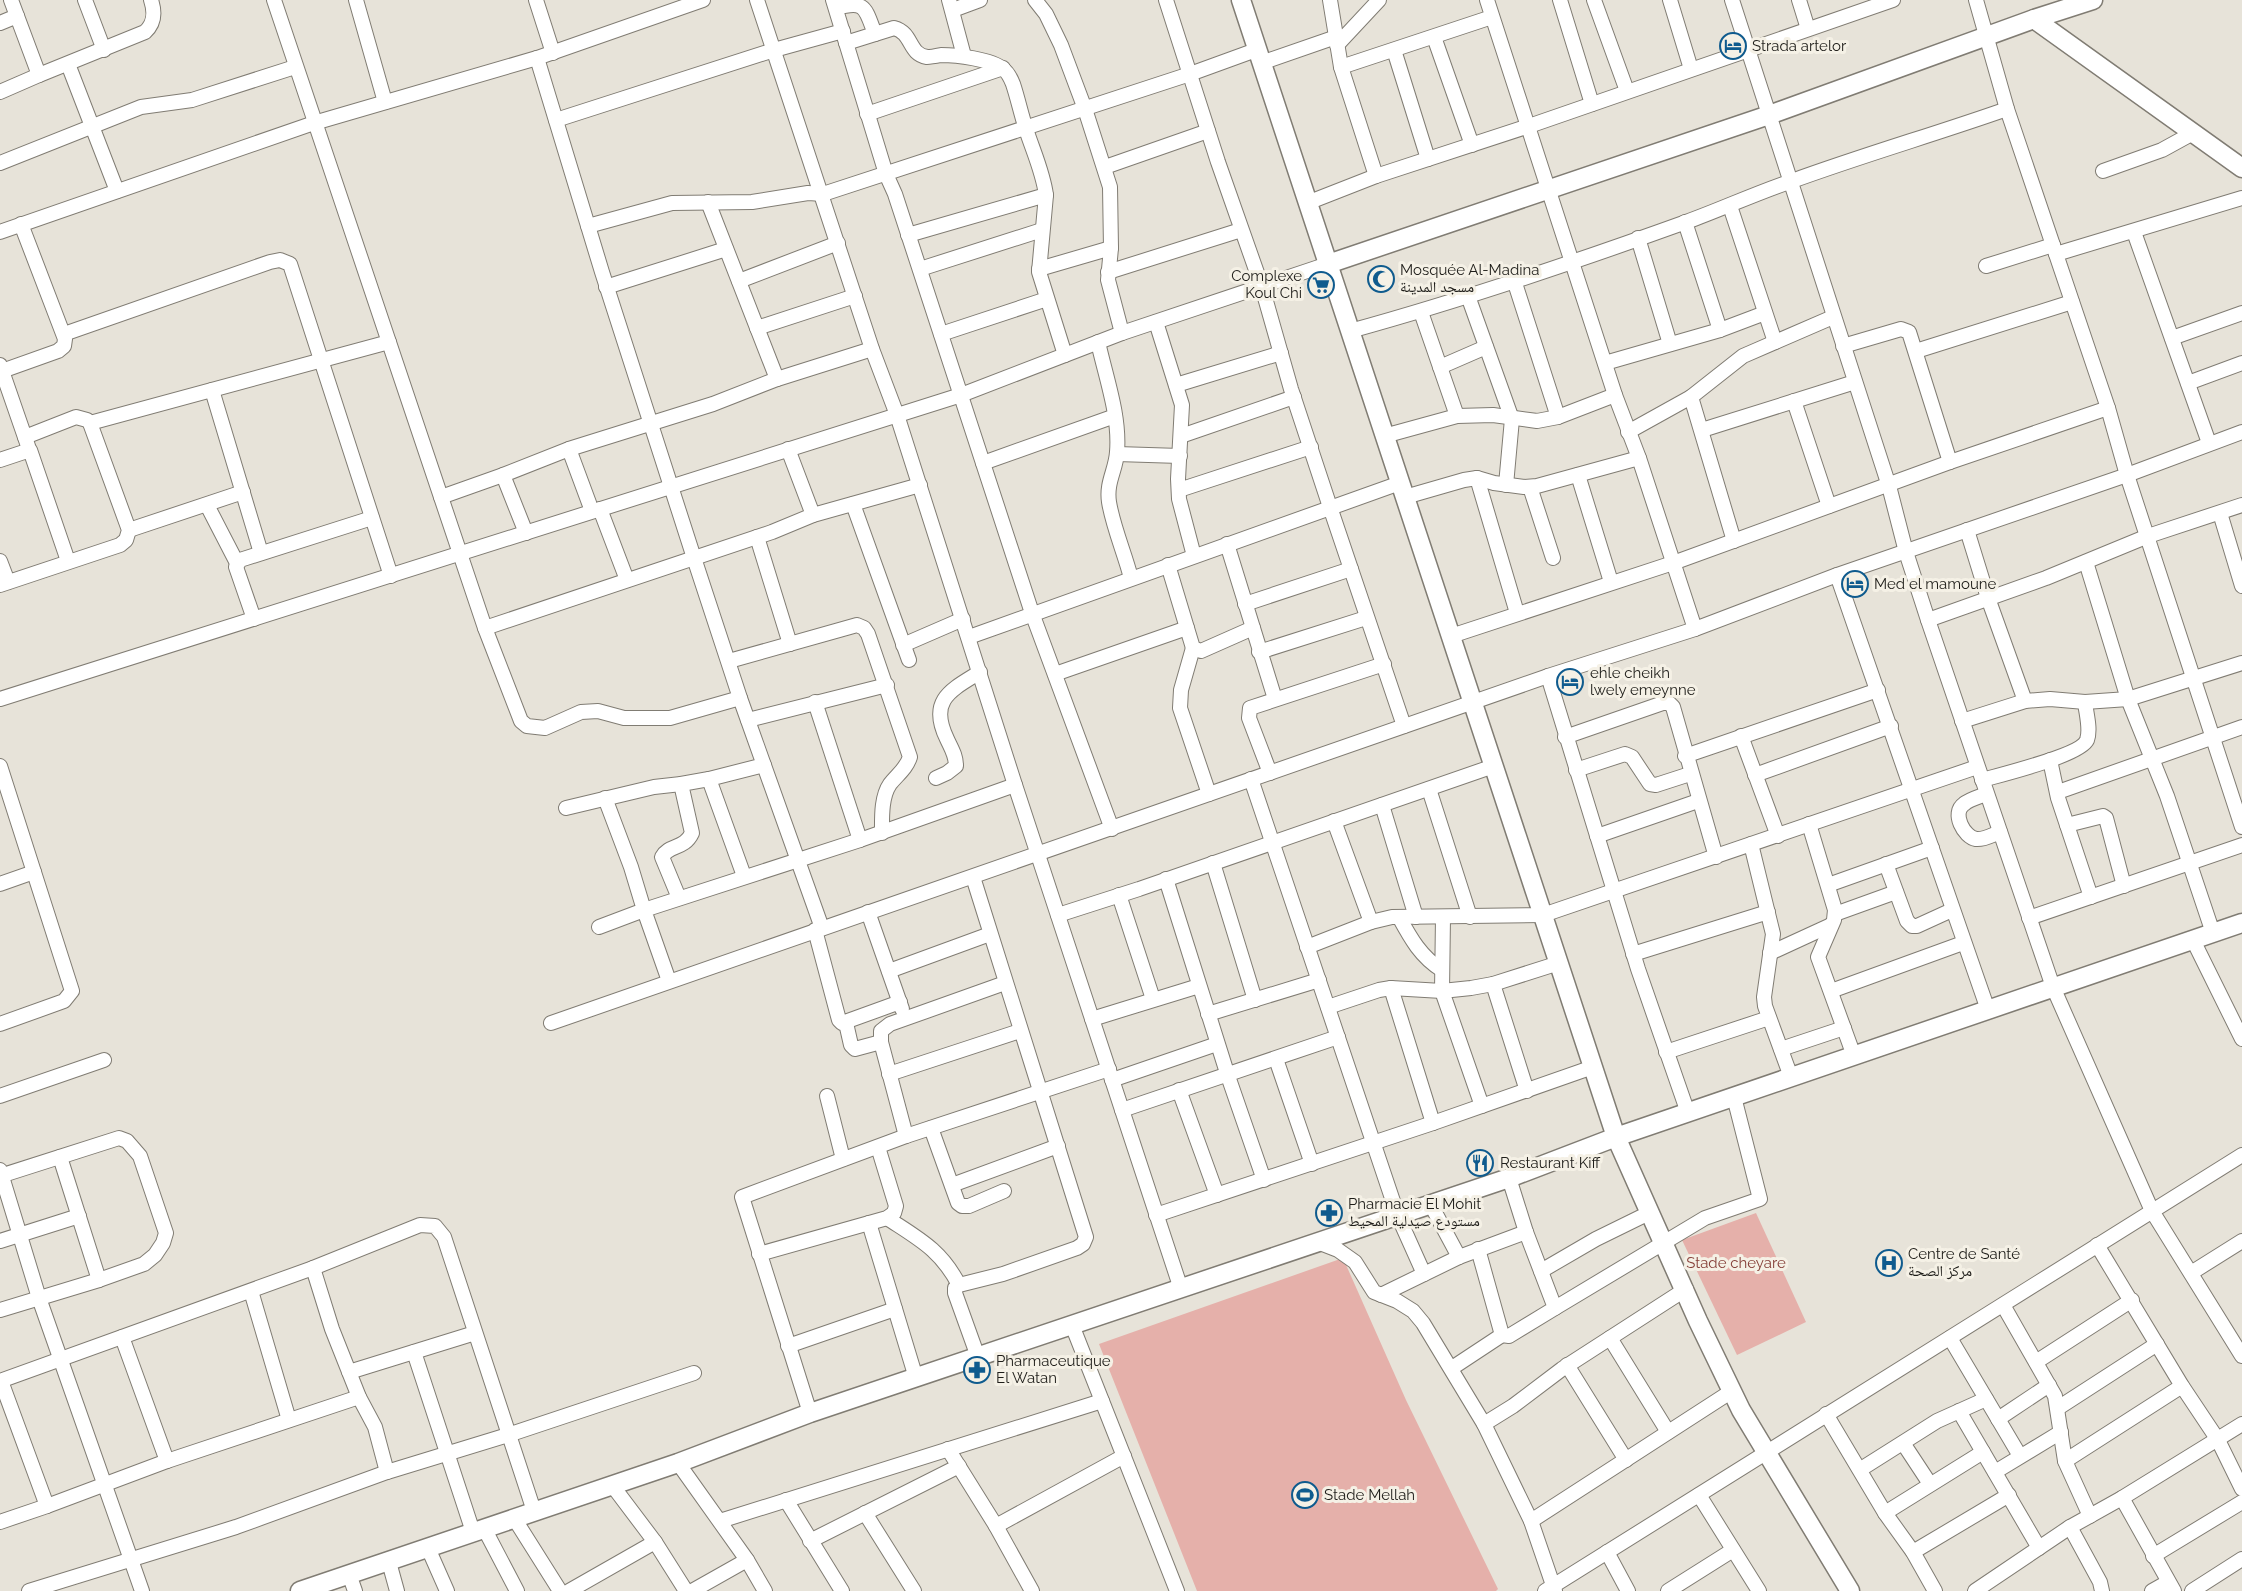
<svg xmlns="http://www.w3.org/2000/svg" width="2242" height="1591" viewBox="0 0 2242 1591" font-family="Raleway,'Noto Naskh Arabic',sans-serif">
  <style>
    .green { fill: #e5b0aa }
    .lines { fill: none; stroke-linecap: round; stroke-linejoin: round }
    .street-casing { stroke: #807c73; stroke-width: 16 }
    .secondary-casing { stroke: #807c73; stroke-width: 21 }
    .street { stroke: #fff; stroke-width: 14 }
    .secondary { stroke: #fff; stroke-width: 18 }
    .labels { text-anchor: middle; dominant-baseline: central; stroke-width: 6; stroke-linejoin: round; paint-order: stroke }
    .poi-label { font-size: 15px; fill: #1f1e1a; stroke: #f5f1e6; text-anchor: start }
    .park-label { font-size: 15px; fill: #853f38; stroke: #f5f1e6 }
  </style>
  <rect width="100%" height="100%" fill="#e7e3d9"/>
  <g class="green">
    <polygon points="1756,1213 1806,1322 1737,1355 1682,1240"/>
    <polygon points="1343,1258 1406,1400 1498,1589 1496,1591 1197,1591 1099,1344"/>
  </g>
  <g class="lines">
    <defs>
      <g id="street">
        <polyline points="85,0 104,50"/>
        <polyline points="274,0 485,628 772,532 813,515 920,485"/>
        <polyline points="356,0 385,102"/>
        <polyline points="536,0 553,53"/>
        <polyline points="757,0 872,349 897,415 1015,785 1181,1289"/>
        <polyline points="833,0 886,174 895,194 1032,613 1112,829"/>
        <polyline points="949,0 964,56"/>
        <polyline points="1035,0 1046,14 1061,45 1085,109 1110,187 1111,248 1108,280 1122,333"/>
        <polyline points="1166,0 1218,162 1262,287 1291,389 1330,507 1404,726"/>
        <polyline points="1330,0 1341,67 1376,176"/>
        <polyline points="1487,0 1615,395 1639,458 1695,629"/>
        <polyline points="1560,0 1592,104"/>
        <polyline points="1594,0 1627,91"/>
        <polyline points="1670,0 1691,69"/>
        <polyline points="1732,0 1889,486 1906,552 1928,620 2053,987 2152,1211 2242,1356"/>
        <polyline points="1799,0 1808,29"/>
        <polyline points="1976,0 2007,109 2108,408 2127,475 2242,827"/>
        <path d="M 836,8 C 866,0 865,8 875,34"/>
        <polyline points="953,10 980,0"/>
        <polyline points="0,23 17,16"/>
        <polyline points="1434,37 1472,145"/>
        <path d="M 846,43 L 894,28 C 913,33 908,54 927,57 C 931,57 936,56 941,55 C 956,55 991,59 1003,69 C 1008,72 1011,79 1013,84 C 1018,99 1021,114 1026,129 C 1033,151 1043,172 1046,195 L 1039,272 L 1065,355"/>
        <polyline points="1337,45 1379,0"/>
        <polyline points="1394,50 1428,159"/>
        <polyline points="537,58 602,272 694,558 740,698 822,928"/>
        <polyline points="1261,63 1336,37"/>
        <polyline points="68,64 117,191"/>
        <polyline points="1341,67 1492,17"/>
        <path d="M 39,75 L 145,32 C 155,23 155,12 151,0"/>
        <polyline points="0,92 39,75 11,0"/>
        <polyline points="867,114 1003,68"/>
        <polyline points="556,120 774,50 843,31"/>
        <polyline points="0,163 141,107 192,100 295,67"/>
        <polyline points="1105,167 1208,131"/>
        <polyline points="2103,171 2162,150 2193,133"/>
        <polyline points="708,202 777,379"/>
        <polyline points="1307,203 1376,176 1529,126 1893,0"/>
        <polyline points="1730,206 1775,342"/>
        <polyline points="1685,222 1720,330"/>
        <polyline points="588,226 672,203 752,202 808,193 823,194 1190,74 1256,50"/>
        <polyline points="0,232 314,123 537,58 703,0"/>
        <polyline points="2134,232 2209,443"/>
        <polyline points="908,235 1046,195"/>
        <polyline points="1638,238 1670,344"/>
        <polyline points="2056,254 2242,198"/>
        <polyline points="1986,266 2053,245"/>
        <polyline points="920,269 1042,230"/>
        <polyline points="1039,269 1111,248"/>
        <polyline points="1108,272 1241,230"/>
        <polyline points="1514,280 1558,417"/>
        <polyline points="739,281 838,243"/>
        <polyline points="606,287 726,249"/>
        <polyline points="1468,296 1512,419 1506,485"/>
        <polyline points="1421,312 1457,416"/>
        <polyline points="1156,322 1182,405 1178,479 1179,499 1194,556"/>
        <polyline points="757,328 855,296"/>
        <path d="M 1350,331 C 1463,300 1575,262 1686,222 C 1722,209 1756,193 1792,181 C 1863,155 1936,134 2007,109"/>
        <polyline points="64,334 270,262 280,260 290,264 391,576"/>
        <polyline points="941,334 1047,299"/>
        <polyline points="2172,338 2242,313"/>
        <path d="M 1098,342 C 1106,378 1120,416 1117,452 C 1116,470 1106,482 1109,502 C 1113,527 1125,554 1131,578"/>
        <polyline points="1843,346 1901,329 1909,332 1950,462"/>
        <polyline points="1916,351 2072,302"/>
        <polyline points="1605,363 1720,330 1765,313"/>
        <polyline points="0,365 28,446"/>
        <polyline points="1440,367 1486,347"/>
        <polyline points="2,371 58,351 64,346 65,339 21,224"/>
        <polyline points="2188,383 2242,363"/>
        <polyline points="1176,385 1281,353"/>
        <polyline points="212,390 261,553"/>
        <polyline points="1691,397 1734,541"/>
        <polyline points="1794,401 1829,506"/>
        <polyline points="90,423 389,342"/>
        <polyline points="1702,430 1855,382"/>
        <polyline points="1628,432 1691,397 1743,356 1833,317"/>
        <polyline points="1181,436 1294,397"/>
        <polyline points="1384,436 1457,416 1493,415 1537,421 1558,417 1615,395"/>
        <polyline points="569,449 592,511"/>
        <polyline points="788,449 813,515"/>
        <polyline points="1117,454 1180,456"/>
        <polyline points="0,460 30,450 68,561"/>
        <polyline points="983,463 1115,416"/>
        <polyline points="503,475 526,533"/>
        <polyline points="1578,475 1611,582"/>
        <polyline points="1477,478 1517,613"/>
        <polyline points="1530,487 1553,558"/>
        <polyline points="1179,490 1311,447"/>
        <polyline points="441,497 503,475 569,449 713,404 777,379 872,349"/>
        <polyline points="1405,497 1464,480 1477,478 1494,483 1524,487 1537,486 1639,458"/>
        <polyline points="853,504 909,660"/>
        <polyline points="207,505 237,563"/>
        <polyline points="600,509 627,580"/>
        <polyline points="2220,513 2242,586"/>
        <polyline points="129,530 243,492"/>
        <polyline points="1967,530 1988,598 2025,701"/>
        <polyline points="757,537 790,644"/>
        <polyline points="1227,544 1275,699"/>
        <polyline points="0,561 8,582"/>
        <polyline points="2086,562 2128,699 2167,796 2213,933"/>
        <polyline points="1168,565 1193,648 1201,651 1253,628"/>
        <polyline points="1837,575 1988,1010"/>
        <polyline points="0,585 120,545 126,540 129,530 90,423 87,420 76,417 25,437"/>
        <polyline points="1245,604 1351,569"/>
        <polyline points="254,619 236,567 240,560 372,518"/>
        <polyline points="1928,620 2046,578 2148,536 2242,505"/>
        <polyline points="485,628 521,721 527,726 545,728 581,712 598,711 624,718 670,718 740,698"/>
        <polyline points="1451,636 1673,563 1950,462 2108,408"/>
        <polyline points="969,637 1400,483"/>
        <polyline points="903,645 963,619"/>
        <polyline points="1193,648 1181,690 1180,708 1209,794"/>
        <polyline points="1259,652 1366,618"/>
        <path d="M 729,661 L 857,625 L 864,628 L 868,634 L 910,757 C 906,769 898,774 890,784 C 881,797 882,818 882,833"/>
        <polyline points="1055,674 1187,628"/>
        <polyline points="1548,676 1638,969 1688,1113"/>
        <polyline points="0,699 961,395 1122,333 1328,264"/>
        <polyline points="815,702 860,840"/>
        <polyline points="748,720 887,685"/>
        <polyline points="1962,721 2025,701 2050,699 2085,702 2128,699 2242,663"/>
        <polyline points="1741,736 1778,836"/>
        <polyline points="1565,737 1663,703 1669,703 1673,707 1716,857"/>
        <polyline points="1685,756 1878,690"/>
        <polyline points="2050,760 2058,798 2091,897"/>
        <polyline points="0,766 72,991 64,1001 0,1024"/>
        <polyline points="1576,770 1625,754 1632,757 1650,784 1656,785 1690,774"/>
        <polyline points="1270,773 1249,718 1250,708 1384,664"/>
        <polyline points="1755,775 1891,726"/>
        <path d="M 936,778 L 947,773 L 956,766 C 956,755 951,748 947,739 C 928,700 951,690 980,672"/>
        <polyline points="1251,779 1398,1216 1424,1274"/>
        <path d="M 1982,780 C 2000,775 2081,755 2087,740 C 2091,729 2086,713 2085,702"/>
        <polyline points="1429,789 1470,917"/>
        <polyline points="2058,792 2242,727"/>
        <path d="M 1986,794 C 1979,797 1970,799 1964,804 C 1951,813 1964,837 1976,839 C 1984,840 1992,835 2000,832"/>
        <polyline points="1382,805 1416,917"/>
        <polyline points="566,808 654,787 681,784"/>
        <polyline points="1334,821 1371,922"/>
        <polyline points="1809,824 1835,910 1834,920 1818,957 1854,1056"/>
        <polyline points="2067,825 2103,816 2106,818 2124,886"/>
        <polyline points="1597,836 1698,801"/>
        <polyline points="1751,844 1773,934 1764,997 1765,1006 1791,1077"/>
        <polyline points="1213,863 1255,1000"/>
        <polyline points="1886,864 1907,921 1912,926 1917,926 1952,910"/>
        <polyline points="744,876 709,779 764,765"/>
        <polyline points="973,877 1086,1237 1083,1244 1077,1248 1003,1274 959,1285 955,1288 955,1293 978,1357"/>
        <polyline points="1166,879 1228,1076 1264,1180"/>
        <polyline points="0,884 34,872"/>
        <polyline points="1828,885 1932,848"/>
        <polyline points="1119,895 1153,999"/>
        <path d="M 679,898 L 662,857 C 669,844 684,850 692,833 L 681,784 L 709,779"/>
        <polyline points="868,912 902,1009"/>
        <polyline points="1835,914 1896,892"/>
        <polyline points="1058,915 1139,889 1494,766"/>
        <path d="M 1399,917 C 1411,939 1421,957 1442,970"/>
        <polyline points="1443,917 1442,991 1482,1106"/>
        <polyline points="2029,918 2242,845"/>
        <polyline points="599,927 644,910 631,867 605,798"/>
        <polyline points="815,930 839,1020 842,1023 900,1002"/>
        <polyline points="2193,940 2242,1039"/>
        <polyline points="1307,947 1371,922 1392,917 1543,915 1977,767"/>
        <polyline points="1770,953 1831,925"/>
        <polyline points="1633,954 1768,912"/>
        <polyline points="889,971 990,934"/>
        <polyline points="669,981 644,910 860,840 1015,785"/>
        <polyline points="1493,984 1527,1091"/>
        <polyline points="1391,988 1433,1123"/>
        <polyline points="1831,991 1963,943"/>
        <polyline points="1328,1007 1379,990 1391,988 1442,991 1471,988 1493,984 1559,963"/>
        <polyline points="1208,1014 1319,980"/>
        <polyline points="1092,1019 1199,986"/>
        <polyline points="551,1023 1548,676 1695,629 1837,575 2127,475 2242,432"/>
        <polyline points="846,1023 851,1045 855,1049 881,1042"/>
        <polyline points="1781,1049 1844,1028"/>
        <polyline points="1666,1052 1769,1018"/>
        <polyline points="1276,1059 1312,1164"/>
        <polyline points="889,1074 1020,1031"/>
        <polyline points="1112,1080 1217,1044"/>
        <polyline points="1179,1090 1217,1195"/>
        <polyline points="0,1096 104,1060"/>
        <polyline points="827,1096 843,1159"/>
        <polyline points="1122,1110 1338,1037"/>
        <polyline points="931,1128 958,1203 962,1206 969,1206 1004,1191"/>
        <polyline points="906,1136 881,1042 881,1031 890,1024 1005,983"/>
        <polyline points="60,1157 99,1280"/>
        <polyline points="0,1170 39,1298 142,1591"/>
        <polyline points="0,1176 119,1138 127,1141 140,1156 166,1233 163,1243 155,1255 144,1264 99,1280 0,1310"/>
        <polyline points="952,1185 1058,1146"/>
        <polyline points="1431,1205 1459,1257"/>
        <polyline points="1156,1215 1433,1123 1593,1067"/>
        <path d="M 887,1218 C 919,1239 941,1250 959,1285"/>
        <polyline points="869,1223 916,1378"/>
        <polyline points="0,1241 79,1216"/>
        <polyline points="1320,1243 1338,1250 1355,1262 1374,1292 1397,1301 1413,1311 1423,1323 1484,1424 1531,1521 1555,1591"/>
        <polyline points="2097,1245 2182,1386 2218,1440 2242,1489"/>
        <polyline points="1478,1249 1502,1335 1509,1336 1555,1308 1526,1232 1509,1178"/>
        <polyline points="759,1254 887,1218 894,1213 896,1206 878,1147"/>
        <polyline points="313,1268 332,1329 359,1397 375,1427 387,1472"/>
        <polyline points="1541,1271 1596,1239 1651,1212"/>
        <polyline points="2191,1273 2242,1241"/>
        <polyline points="251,1291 289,1420"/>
        <polyline points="1381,1295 1459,1257 1526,1232"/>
        <polyline points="2003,1305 2055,1396 2065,1461 2090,1516"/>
        <polyline points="1555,1308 1705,1218 1760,1199 1734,1097"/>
        <polyline points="1072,1325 1177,1591"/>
        <polyline points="122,1337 167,1461"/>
        <polyline points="1610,1338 1668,1432"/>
        <polyline points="1950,1338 2020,1456"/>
        <polyline points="788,1346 895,1309"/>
        <polyline points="414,1352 473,1532"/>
        <polyline points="2036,1362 2132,1300"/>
        <polyline points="1567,1365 1626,1460"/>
        <polyline points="1452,1368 1502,1335"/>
        <polyline points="349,1372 475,1333"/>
        <polyline points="0,1381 313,1268 420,1225 435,1226 444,1237 534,1511"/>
        <polyline points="1,1381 47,1506 167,1461 359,1397"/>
        <polyline points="2058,1408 2157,1344"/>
        <polyline points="1959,1411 2039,1548"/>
        <polyline points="810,1413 742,1197 906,1136 1109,1069"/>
        <polyline points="1826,1414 1885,1513 1913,1552 1935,1591"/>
        <polyline points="1998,1419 2049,1385"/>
        <polyline points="1484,1424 1513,1406 1562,1369 1686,1289"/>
        <polyline points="1903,1443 1930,1484"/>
        <polyline points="948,1449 996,1526 1124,1456"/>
        <polyline points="2065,1461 2182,1386"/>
        <polyline points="678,1463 747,1560 765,1591"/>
        <polyline points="1861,1469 1937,1421 1986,1399"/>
        <polyline points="1995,1472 2061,1432"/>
        <polyline points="612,1485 655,1542 686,1591"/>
        <polyline points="1699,1495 1759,1591"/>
        <polyline points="2122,1498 2174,1591"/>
        <polyline points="786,1500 842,1591"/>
        <polyline points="865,1513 914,1591"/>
        <polyline points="1885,1513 1983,1452"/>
        <polyline points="514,1518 560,1591"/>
        <polyline points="720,1521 1102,1401"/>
        <polyline points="1531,1521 1732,1391"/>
        <polyline points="0,1522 47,1506"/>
        <polyline points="996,1526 1032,1591"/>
        <polyline points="2070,1527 2100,1582 2102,1591"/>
        <polyline points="484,1528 517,1591"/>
        <polyline points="810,1541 959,1466"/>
        <polyline points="428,1548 447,1591"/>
        <polyline points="1607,1552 1628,1591"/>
        <polyline points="1913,1552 2009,1495"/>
        <polyline points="2153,1556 2242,1502"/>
        <polyline points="389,1562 397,1591"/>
        <polyline points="349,1574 355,1591"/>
        <polyline points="29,1591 236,1527 387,1472 508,1435 694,1373"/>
        <polyline points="569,1591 655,1542"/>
        <polyline points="692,1591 747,1560"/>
        <polyline points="1545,1591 2242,1155"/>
        <polyline points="1668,1591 1733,1550"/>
        <polyline points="1975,1591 2070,1527 2122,1498 2242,1424"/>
        <polyline points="2152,1591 2168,1582"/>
        <polyline points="2192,1591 2242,1559"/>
      </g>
      <g id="secondary">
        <polyline points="1241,0 1616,1137 1698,1321 1741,1410 1850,1591"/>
        <polyline points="2034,19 2242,168"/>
        <polyline points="1328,264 1769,115 2034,19 2093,0"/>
        <polyline points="300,1591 678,1463 810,1413 1509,1178 1616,1137 2242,923"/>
      </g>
    </defs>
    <use href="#street" class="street-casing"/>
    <use href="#secondary" class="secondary-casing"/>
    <use href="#street" class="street"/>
    <use href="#secondary" class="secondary"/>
  </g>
  <defs>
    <symbol id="hotel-ring" viewBox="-11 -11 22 22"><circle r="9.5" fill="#f5f1e6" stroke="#0f5b8e" stroke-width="1.5"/><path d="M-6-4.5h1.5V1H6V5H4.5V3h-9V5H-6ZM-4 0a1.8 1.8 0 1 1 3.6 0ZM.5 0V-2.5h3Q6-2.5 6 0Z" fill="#0f5b8e"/></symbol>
    <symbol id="mosque-ring" viewBox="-11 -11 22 22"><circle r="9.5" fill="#f5f1e6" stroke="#0f5b8e" stroke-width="1.5"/><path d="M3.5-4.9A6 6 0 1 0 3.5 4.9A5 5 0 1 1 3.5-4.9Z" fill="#0f5b8e"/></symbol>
    <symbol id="supermarket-ring" viewBox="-11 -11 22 22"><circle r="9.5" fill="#f5f1e6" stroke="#0f5b8e" stroke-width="1.5"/><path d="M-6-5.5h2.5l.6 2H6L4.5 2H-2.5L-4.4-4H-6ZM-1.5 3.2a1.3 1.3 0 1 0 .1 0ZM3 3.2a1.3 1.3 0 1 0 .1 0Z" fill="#0f5b8e"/></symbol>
    <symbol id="restaurant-ring" viewBox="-11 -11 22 22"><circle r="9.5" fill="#f5f1e6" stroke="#0f5b8e" stroke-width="1.5"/><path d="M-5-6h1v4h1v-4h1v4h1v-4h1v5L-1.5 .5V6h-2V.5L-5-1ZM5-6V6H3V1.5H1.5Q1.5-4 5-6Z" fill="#0f5b8e"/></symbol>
    <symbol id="pharmacy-ring" viewBox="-11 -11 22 22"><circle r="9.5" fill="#f5f1e6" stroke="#0f5b8e" stroke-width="1.5"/><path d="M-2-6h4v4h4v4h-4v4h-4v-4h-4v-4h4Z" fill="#0f5b8e"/></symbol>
    <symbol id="hospital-ring" viewBox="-11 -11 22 22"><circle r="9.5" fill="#f5f1e6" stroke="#0f5b8e" stroke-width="1.5"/><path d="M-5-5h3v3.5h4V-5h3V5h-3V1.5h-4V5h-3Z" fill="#0f5b8e"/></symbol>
    <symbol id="stadium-ring" viewBox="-11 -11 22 22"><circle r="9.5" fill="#f5f1e6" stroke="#0f5b8e" stroke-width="1.5"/><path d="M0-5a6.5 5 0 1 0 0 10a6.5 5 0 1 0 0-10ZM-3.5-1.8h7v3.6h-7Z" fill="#0f5b8e"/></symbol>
  </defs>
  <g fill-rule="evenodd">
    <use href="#hotel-ring" x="1718" y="31" width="30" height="30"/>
    <use href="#mosque-ring" x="1366" y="264" width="30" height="30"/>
    <use href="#supermarket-ring" x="1306" y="270" width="30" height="30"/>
    <use href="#hotel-ring" x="1840" y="569" width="30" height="30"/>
    <use href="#hotel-ring" x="1555" y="667" width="30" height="30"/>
    <use href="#restaurant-ring" x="1465" y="1148" width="30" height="30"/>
    <use href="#pharmacy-ring" x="1314" y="1198" width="30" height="30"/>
    <use href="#hospital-ring" x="1874" y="1248" width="30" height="30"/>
    <use href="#pharmacy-ring" x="962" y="1355" width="30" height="30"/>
    <use href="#stadium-ring" x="1290" y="1480" width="30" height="30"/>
  </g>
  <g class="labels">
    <g class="poi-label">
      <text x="1752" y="46">Strada artelor</text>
      <text x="1400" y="270">Mosquée Al-Madina<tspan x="1400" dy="17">مسجد المدينة</tspan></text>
      <text x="1302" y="276" text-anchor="end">Complexe<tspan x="1302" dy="17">Koul Chi</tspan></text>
      <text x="1874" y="584">Med el mamoune</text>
      <text x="1590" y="673">ehle cheikh<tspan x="1590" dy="17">lwely emeynne</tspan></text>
      <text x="1500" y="1163">Restaurant Kiff</text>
      <text x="1348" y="1204">Pharmacie El Mohit<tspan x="1348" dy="17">مستودع صيدلية المحيط</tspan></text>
      <text x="1908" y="1254">Centre de Santé<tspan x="1908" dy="17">مركز الصحة</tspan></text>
      <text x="996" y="1361">Pharmaceutique<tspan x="996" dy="17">El Watan</tspan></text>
      <text x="1324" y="1495">Stade Mellah</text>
    </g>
    <g class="park-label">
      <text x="1736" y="1263">Stade cheyare</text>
    </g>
  </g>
</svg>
